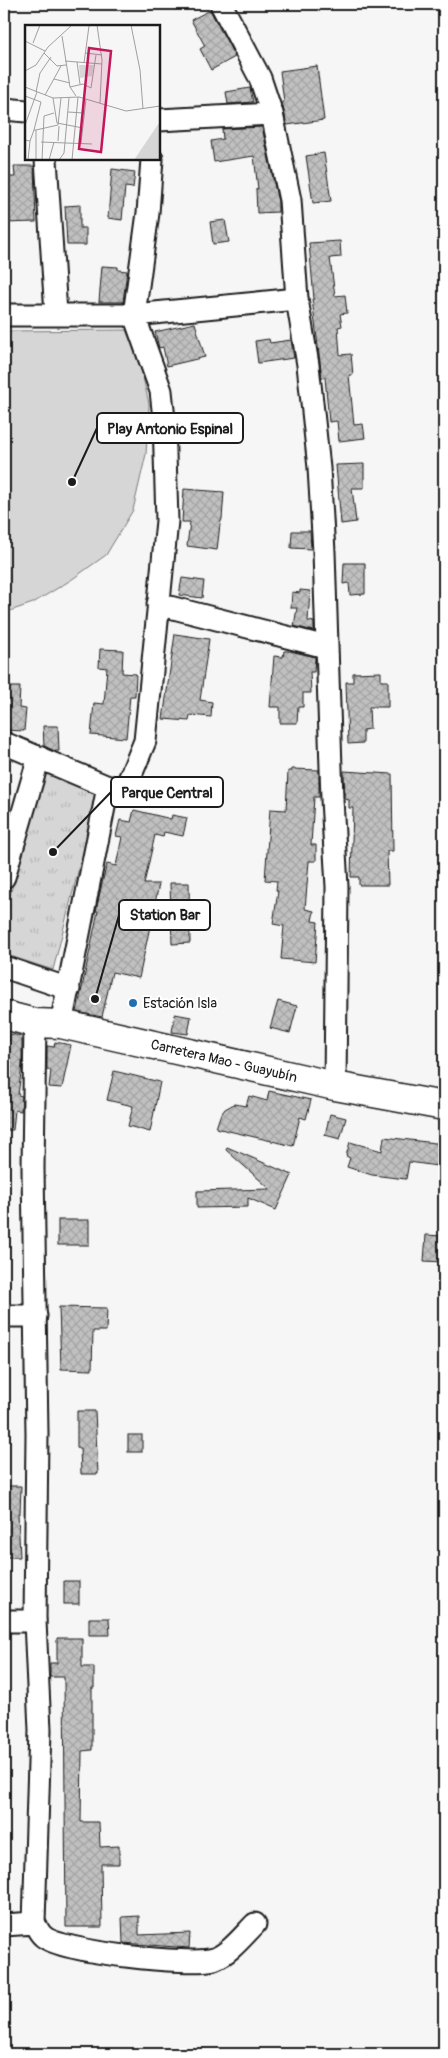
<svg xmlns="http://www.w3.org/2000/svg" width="448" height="2058" viewBox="0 0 448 2058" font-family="Pangolin,sans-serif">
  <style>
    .park { fill: url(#park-tufts); stroke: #797979 }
    .garden { fill: #d6d6d6; stroke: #797979 }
    .building { fill: url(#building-cross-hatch); stroke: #1c1c1c }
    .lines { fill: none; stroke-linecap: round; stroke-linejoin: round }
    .minor-casing { stroke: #1c1c1c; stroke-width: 25 }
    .major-casing { stroke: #1c1c1c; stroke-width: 31 }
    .minor { stroke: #fff; stroke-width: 21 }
    .major { stroke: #fff; stroke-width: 28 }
    .poi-dot { fill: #1f6fb2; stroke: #fff; stroke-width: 2 }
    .labels { text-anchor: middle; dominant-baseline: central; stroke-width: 4; stroke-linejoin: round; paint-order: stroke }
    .poi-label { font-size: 14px; fill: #1c1c1c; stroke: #fff; text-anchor: start }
    .street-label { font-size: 14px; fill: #1c1c1c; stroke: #fff }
    .inset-road { fill: none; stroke: #9f9f9f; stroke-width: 1 }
    .view { fill: #c2185b; fill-opacity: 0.15; stroke: #c2185b; stroke-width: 2.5 }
    .inset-edge { fill: none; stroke: #1c1c1c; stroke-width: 2.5 }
    .leader { fill: none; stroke: #1c1c1c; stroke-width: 2 }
    .callout-dot { fill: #1c1c1c; stroke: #fff; stroke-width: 2 }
    .callout { fill: #fff; stroke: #1c1c1c; stroke-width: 2 }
    .callout-label { font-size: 15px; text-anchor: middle; font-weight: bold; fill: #1c1c1c }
  </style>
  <defs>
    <pattern id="park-tufts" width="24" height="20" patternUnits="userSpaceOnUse" patternTransform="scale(1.25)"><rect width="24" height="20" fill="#d6d6d6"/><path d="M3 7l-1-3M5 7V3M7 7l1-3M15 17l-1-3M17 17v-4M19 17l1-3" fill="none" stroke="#b7b7b7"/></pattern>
    <pattern id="building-cross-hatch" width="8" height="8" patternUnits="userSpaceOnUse" patternTransform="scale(1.25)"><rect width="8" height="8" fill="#c0c0c0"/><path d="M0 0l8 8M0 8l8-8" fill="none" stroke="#a4a4a4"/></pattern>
  </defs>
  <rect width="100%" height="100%" fill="#f6f6f6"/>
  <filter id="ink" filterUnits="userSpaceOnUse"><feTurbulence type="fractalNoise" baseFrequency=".02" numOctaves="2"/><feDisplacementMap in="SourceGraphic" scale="10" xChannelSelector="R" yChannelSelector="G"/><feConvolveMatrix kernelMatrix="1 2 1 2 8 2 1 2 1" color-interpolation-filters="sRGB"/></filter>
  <g filter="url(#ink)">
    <polygon class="park" points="47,770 99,789 53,970 4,954 4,915"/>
    <polygon class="garden" points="126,330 140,364 149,404 146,454 133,510 106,555 71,580 33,603 4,613 4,331"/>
    <g class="building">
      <polygon points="210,10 235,57 211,70 200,49 205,46 191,20"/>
      <polygon points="317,66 324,120 287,125 282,102 284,102 280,71"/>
      <polygon points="250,88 253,102 228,104 226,92"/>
      <polygon points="262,127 278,202 278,212 257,213 256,189 258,189 254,156 214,162 211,141 223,139 222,129"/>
      <polygon points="324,153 331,201 313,203 306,156"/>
      <polygon points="14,166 34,166 36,222 4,223 4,177 15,177"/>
      <polygon points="112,169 135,172 133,188 125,187 122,220 108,218"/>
      <polygon points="80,205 80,228 86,228 86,245 67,245 65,206"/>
      <polygon points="225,220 229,242 213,244 210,222"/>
      <polygon points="340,241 341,257 330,258 335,296 345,295 347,313 340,314 342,326 338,327 340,355 351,354 353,375 349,375 354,425 363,424 365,438 339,441 337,421 329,422 325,377 322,378 312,299 314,299 309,243"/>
      <polygon points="102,266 118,267 118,270 127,271 123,302 99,302"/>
      <polygon points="195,323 205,357 167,366 163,347 159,348 155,332"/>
      <polygon points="269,339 270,343 291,340 294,358 258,363 255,341"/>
      <polygon points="364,464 364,488 352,488 356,522 341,524 336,465"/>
      <polygon points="184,489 224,492 222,519 220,524 217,550 187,546 190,522 182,522"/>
      <polygon points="292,531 310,531 311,549 291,548"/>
      <polygon points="344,563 365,563 365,594 350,595 349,583 343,584"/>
      <polygon points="182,578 204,581 202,598 179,595"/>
      <polygon points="300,590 310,591 308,621 314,622 314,631 294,626 297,608 291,608 292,592 300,593"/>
      <polygon points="175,634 209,639 200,700 212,702 211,717 190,715 189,721 163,719"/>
      <polygon points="100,649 123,650 122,673 136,674 135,696 130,696 126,738 91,735 94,703 104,704 107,668 99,667"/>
      <polygon points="284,651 290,651 315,657 314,672 310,672 311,693 303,693 303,707 298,707 297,723 280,723 280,707 270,707 274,656 283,657"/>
      <polygon points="381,672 381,681 388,681 388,707 369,707 370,729 363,730 363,743 348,744 346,682 353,682 353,673"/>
      <polygon points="4,687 20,687 19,708 26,709 24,731 4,730"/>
      <polygon points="43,726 58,726 59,751 55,751 44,746"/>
      <polygon points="292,769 319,770 319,797 314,797 311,845 316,845 316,861 309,861 305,909 314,911 312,921 318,922 315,962 281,959 284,926 273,924 278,891 276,890 277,881 265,880 270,809 286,810 288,771 292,771"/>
      <polygon points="344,771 392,774 393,851 387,851 388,885 359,885 359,877 351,877 353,808 349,808 349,800 345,799"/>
      <polygon points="134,810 171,819 172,815 187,818 183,836 164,832 163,837 155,835 144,884 159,884 139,978 112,972 102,1017 77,1012 98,911 96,911 102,883 107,864 116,866 122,837 116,836 120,820 131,822"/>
      <polygon points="170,883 189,883 190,943 172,944"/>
      <polygon points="278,1001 297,1006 290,1033 270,1028"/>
      <polygon points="175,1014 191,1017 188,1034 172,1032"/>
      <polygon points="10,1034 22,1036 22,1065 18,1095 22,1096 21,1111 15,1110 13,1130 4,1130 4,1040 9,1041"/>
      <polygon points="55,1042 71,1045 62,1088 49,1087 51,1070 47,1070 47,1046 54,1047"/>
      <polygon points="114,1071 160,1082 150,1132 128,1126 133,1106 107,1100"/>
      <polygon points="269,1091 311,1100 306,1119 300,1117 293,1146 216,1128 220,1116 225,1109 234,1104 246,1106 249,1096 267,1101"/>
      <polygon points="330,1114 346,1118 340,1139 325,1135"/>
      <polygon points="384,1137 444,1144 444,1167 409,1162 406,1179 372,1175 347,1167 350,1158 346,1156 350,1142 382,1151"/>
      <polygon points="227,1147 292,1175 276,1210 248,1198 248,1207 197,1208 197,1191 270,1189 226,1150"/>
      <rect x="58" y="1220" width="31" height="25"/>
      <polygon points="426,1235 443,1236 442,1247 444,1247 444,1262 424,1261"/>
      <polygon points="59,1307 107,1308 106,1331 93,1331 92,1370 61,1369"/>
      <polygon points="77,1411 95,1411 98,1474 81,1474 80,1448 77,1448"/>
      <rect x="128" y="1435" width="14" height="17"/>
      <polygon points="4,1486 21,1486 20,1513 18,1513 20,1557 4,1557"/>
      <rect x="64" y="1581" width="15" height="23"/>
      <polygon points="89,1618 109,1618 110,1635 89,1635"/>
      <polygon points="57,1638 82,1638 82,1667 94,1667 94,1688 92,1688 92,1750 82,1751 81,1822 99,1822 100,1847 119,1846 119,1864 101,1864 102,1927 66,1927 64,1677 50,1677 50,1663 57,1663"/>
      <polygon points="139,1916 139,1935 190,1933 189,1948 123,1943 122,1917"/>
    </g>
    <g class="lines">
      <defs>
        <g id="minor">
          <polyline points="221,4 260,78 272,114 290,200 297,299 308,365 319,468 324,552 332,799 337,887 335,1086"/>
          <polyline points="4,109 26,111"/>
          <polyline points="159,120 272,114"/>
          <polyline points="46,159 56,314"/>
          <polyline points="4,315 134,315 297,299"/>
          <polyline points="158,604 326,647"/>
          <polyline points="4,743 108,787 126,787 145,741 167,521 164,419 161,391 134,315 148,213 152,159"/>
          <polyline points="4,877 39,757"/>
          <polyline points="4,967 69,989"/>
          <polyline points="61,1024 108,787"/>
          <polyline points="4,1316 36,1316"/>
          <polyline points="4,1621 35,1621"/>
          <polyline points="34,1923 40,1730 35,1621 37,1434 33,1168 35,1023"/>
          <path d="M 4,1925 L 34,1923 C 37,1927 39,1933 43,1936 C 59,1952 192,1966 214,1959 C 230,1953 243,1936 255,1924"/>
        </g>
        <polyline id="major" points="4,1015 35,1023 61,1024 335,1086 444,1106"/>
      </defs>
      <use href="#minor" class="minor-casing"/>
      <use href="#major" class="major-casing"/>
      <use href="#minor" class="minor"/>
      <use href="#major" class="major"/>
    </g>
  </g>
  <circle class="poi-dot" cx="133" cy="1003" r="5"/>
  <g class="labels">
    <g class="poi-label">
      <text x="143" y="1003">Estación Isla</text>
    </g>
    <g class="street-label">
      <text transform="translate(224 1061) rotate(13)">Carretera Mao - Guayubín</text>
    </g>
  </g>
  <g transform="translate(25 25)">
    <rect width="135" height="135" fill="#f6f6f6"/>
    <path d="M 134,98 L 135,135 L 109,135 Z" fill="#d6d6d6"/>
    <path d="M 54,40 L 69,40 L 67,51 L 55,53 Z" fill="#d6d6d6"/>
    <path class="inset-road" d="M 72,0 L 77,35 L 75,78M 106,0 L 115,45 L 118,84M 37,11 L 45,62 L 51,71M 0,16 L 20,26M 8,18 L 15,0M 19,28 L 32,41 L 41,40M 60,28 L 77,30M 40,36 L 77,39M 52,37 L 55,59M 59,38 L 64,1M 0,46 L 11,40 L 23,22 L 47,0M 29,54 L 45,58M 0,62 L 28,73 L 54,72 L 101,86 L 135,81M 45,62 L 58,59 L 66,63 L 71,30M 11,67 L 15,48 L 26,32M 20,70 L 36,41M 0,71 L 16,77 L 9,105 L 11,105 L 33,100 L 36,73M 28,73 L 32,98 L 58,103M 43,87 L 59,88M 0,100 L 12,67M 0,115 L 5,116 L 9,105M 33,116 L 34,101M 16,117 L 67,119M 56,118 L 61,74M 3,135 L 5,116M 11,135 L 11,105M 17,135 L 19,91 L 29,88M 24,135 L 29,117M 34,135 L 39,128 L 44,73M 47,135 L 53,72"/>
    <path class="view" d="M 64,23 L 86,26 L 76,127 L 54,124 Z"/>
    <rect width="135" height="135" class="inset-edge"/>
  </g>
  <path class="leader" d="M72 482L97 428M53 852L111 792M95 999L119 915"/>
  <g class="callout-dot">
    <circle cx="72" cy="482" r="5"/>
    <circle cx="53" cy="852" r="5"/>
    <circle cx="95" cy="999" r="5"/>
  </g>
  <g class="callout">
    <rect x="97" y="413" width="146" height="30" rx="5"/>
    <rect x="111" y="777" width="112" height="30" rx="5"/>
    <rect x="119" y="900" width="91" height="30" rx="5"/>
  </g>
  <g class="callout-label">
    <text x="170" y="434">Play Antonio Espinal</text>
    <text x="167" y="798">Parque Central</text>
    <text x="165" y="920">Station Bar</text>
  </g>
  <rect width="448" height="2058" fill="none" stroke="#fff" stroke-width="20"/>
  <rect x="10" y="10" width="428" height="2038" fill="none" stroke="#1c1c1c" stroke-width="2" filter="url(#ink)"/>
</svg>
